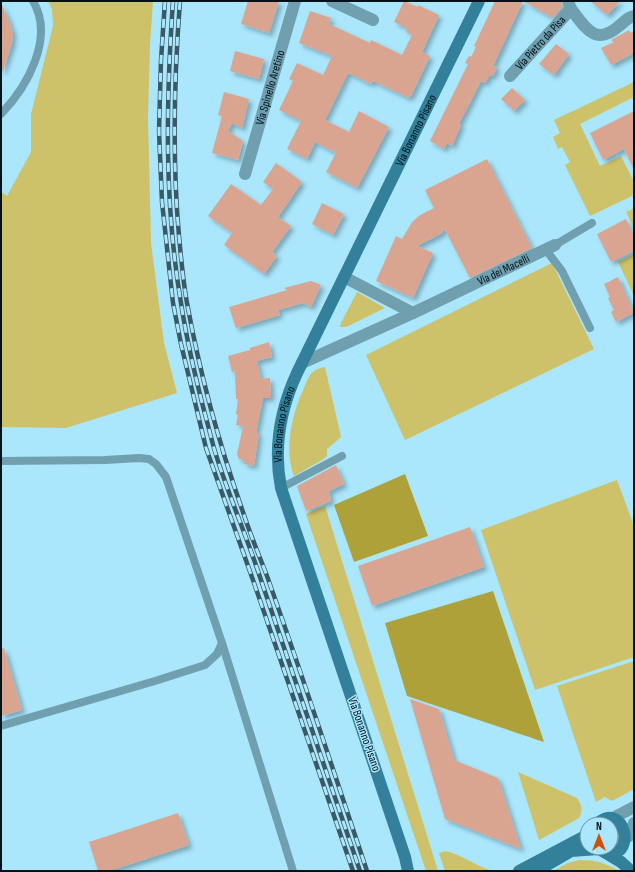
<svg xmlns="http://www.w3.org/2000/svg" width="635" height="872" viewBox="0 0 635 872" font-family="'Sofia Sans Condensed',sans-serif">
  <style>
    .green { fill: #cdc169 }
    .forest { fill: #afa139 }
    .building { fill: #d9a591; filter: url(#shadow) }
    .lines { fill: none; stroke-linecap: round; stroke-linejoin: round }
    .service { stroke: #709faf; stroke-width: 8 }
    .minor { stroke: #709faf; stroke-width: 12 }
    .tertiary { stroke: #709faf; stroke-width: 12 }
    .secondary { stroke: #328099; stroke-width: 12 }
    .rail-casing { stroke: #395965; stroke-width: 4.5 }
    .rail { stroke: #aae6fc; stroke-width: 3; stroke-dasharray: 9; stroke-linecap: butt }
    .labels { text-anchor: middle; dominant-baseline: central; stroke-width: 3; stroke-linejoin: round; paint-order: stroke }
    .street-label { font-size: 12px; fill: #001219; stroke: #aae6fc }
  </style>
  <defs>
    <filter id="shadow"><feDropShadow dx="3.5" dy="3.5" stdDeviation="2" flood-color="#0004"/></filter>
  </defs>
  <rect width="100%" height="100%" fill="#aae6fc"/>
  <g class="green">
    <polygon points="48,1 153,1 150,44 148,118 151,243 164,343 177,393 66,428 1,427 1,192 7,196 31,152 31,114 53,26 52,9"/>
    <polygon points="634,82 634,97 580,124 600,166 621,156 634,182 634,195 590,216 565,165 570,162 562,147 558,149 553,137 560,133 554,120"/>
    <polygon points="634,208 634,228 626,212"/>
    <polygon points="634,254 634,296 618,262"/>
    <polygon points="552,263 594,349 405,440 366,355"/>
    <polygon points="357,292 385,308 346,327 340,327 341,323"/>
    <path d="M 325,367 L 341,437 L 327,449 L 327,456 L 322,460 L 294,476 C 284,448 292,414 304,388 C 306,383 309,375 313,372 C 316,369 321,368 325,367 Z"/>
    <polygon points="617,480 634,526 634,657 535,690 481,530"/>
    <polygon points="325,506 438,871 426,871 306,514"/>
    <polygon points="634,661 634,789 612,801 605,797 596,802 557,686"/>
    <path d="M 518,772 L 577,798 C 582,805 583,810 579,818 L 539,840 Z"/>
    <polygon points="615,822 622,845 611,848 611,824"/>
    <path d="M 446,851 C 462,855 474,865 490,870 L 445,871 L 439,853 Z"/>
    <path d="M 580,860 C 595,860 606,863 619,871 L 553,871 L 568,863 Z"/>
  </g>
  <g class="forest">
    <polygon points="405,474 428,536 354,562 334,505"/>
    <polygon points="493,591 544,742 407,696 385,623"/>
  </g>
  <g class="building">
    <polygon points="248,1 279,1 269,33 241,24"/>
    <polygon points="404,1 418,7 418,5 439,15 422,52 430,56 411,96 409,98 373,81 371,84 348,73 325,120 349,132 359,111 389,127 357,188 326,172 336,153 315,142 307,159 287,149 301,121 279,110 293,81 289,79 297,63 323,75 332,56 299,43 310,11 331,18 329,24 370,43 371,40 402,55 412,35 406,32 407,28 394,22"/>
    <polygon points="495,1 561,1 562,7 553,18 523,1 493,66 497,67 493,76 490,75 485,83 481,81 459,124 461,125 452,146 447,143 444,149 430,141 468,64 465,63 469,56 471,57 476,47 474,46"/>
    <polygon points="590,1 620,1 607,15"/>
    <polygon points="1,2 11,26 13,33 12,43 3,71 1,70"/>
    <polygon points="629,30 630,33 634,31 634,53 611,65 601,48 614,42 611,40"/>
    <polygon points="556,44 569,54 554,75 539,64"/>
    <polygon points="235,51 264,59 259,79 230,71"/>
    <polygon points="512,88 525,100 514,111 501,99"/>
    <polygon points="224,92 249,99 242,128 232,123 228,131 243,141 238,160 212,153 222,116 218,115"/>
    <polygon points="634,111 634,170 624,149 603,160 590,133"/>
    <polygon points="487,159 532,248 470,278 444,228 442,233 417,246 433,253 413,298 376,281 396,236 402,239 412,222 420,215 434,208 425,190"/>
    <polygon points="276,163 302,182 278,217 291,226 272,252 277,256 264,274 224,245 232,233 208,216 231,184 261,205 273,189 263,182"/>
    <polygon points="322,203 344,214 333,235 312,224"/>
    <polygon points="626,219 634,236 634,251 611,262 597,234"/>
    <polygon points="618,277 634,313 616,322 611,312 614,310 608,298 610,297 604,284"/>
    <polygon points="311,281 321,285 311,307 303,303 278,310 280,315 236,328 229,307 287,290 284,288"/>
    <polygon points="269,342 272,357 257,361 261,379 270,378 271,398 263,398 256,433 259,433 254,466 244,464 245,460 239,459 237,454 243,426 236,425 238,415 236,414 238,399 236,399 235,371 232,372 228,356 250,350 250,348"/>
    <polygon points="336,465 344,484 329,491 331,501 306,511 297,486"/>
    <polygon points="470,527 484,567 372,606 358,566"/>
    <polygon points="4,648 22,710 1,716 1,649"/>
    <polygon points="410,699 439,709 454,760 498,778 521,849 445,819"/>
    <polygon points="178,813 189,845 109,871 98,871 89,842"/>
  </g>
  <g class="lines">
    <g class="service">
      <path d="M 1,114 C 27,87 55,38 33,1"/>
      <polyline points="555,245 592,223"/>
      <polyline points="546,250 562,271 590,328"/>
      <polyline points="1,461 105,460 139,458 149,459 156,464 166,477 222,643 217,654 205,665 155,681 1,726"/>
      <polyline points="281,488 342,456"/>
      <polyline points="222,643 293,871"/>
    </g>
    <g class="minor">
      <polyline points="332,1 373,20"/>
      <path d="M 571,9 C 585,27 595,47 619,26 C 624,22 628,17 634,16"/>
      <path id="s1" d="M 510,76 L 571,9 L 568,1"/>
      <path id="s2" d="M 245,174 L 295,1"/>
      <polyline points="344,277 413,313"/>
      <path id="s3" d="M 302,363 L 413,313 L 555,245"/>
    </g>
    <g class="tertiary">
      <polyline points="613,818 634,807"/>
      <polyline points="629,836 634,823"/>
    </g>
    <g class="secondary">
      <path d="M 597,824 C 621,802 635,846 615,853 C 608,855 603,852 598,848"/>
      <polyline points="606,853 621,862 631,871"/>
      <path id="s4" d="M 408,871 L 405,857 L 281,488 C 273,447 280,410 297,373 L 479,1"/>
      <polyline points="519,871 587,835"/>
      <polyline points="537,871 571,851 599,849"/>
    </g>
    <defs>
      <g id="rail">
        <polyline points="165,1 161,60 159,131 162,202 173,303 181,344 206,448 253,580 353,871"/>
        <path d="M 173,1 C 166,102 164,203 181,303 C 187,342 196,380 206,418 C 210,432 213,447 218,461 C 231,501 248,540 261,580 C 294,677 327,774 360,871"/>
        <path d="M 180,1 C 174,79 172,157 179,236 C 181,258 183,281 187,303 C 200,374 219,444 243,512 C 250,534 259,555 267,576 C 302,674 334,773 367,871"/>
      </g>
    </defs>
    <use href="#rail" class="rail-casing"/>
    <use href="#rail" class="rail"/>
  </g>
  <g class="labels">
    <g class="street-label">
      <text stroke="none"><textPath href="#s1" startOffset="45">Via Pietro da Pisa</textPath></text>
      <text stroke="none"><textPath href="#s2" startOffset="90">Via Spinello Aretino</textPath></text>
      <text stroke="none"><textPath href="#s4" startOffset="792">Via Bonanno Pisano</textPath></text>
      <text stroke="none"><textPath href="#s3" startOffset="222">Via dei Macelli</textPath></text>
      <text stroke="none"><textPath href="#s4" startOffset="468">Via Bonanno Pisano</textPath></text>
      <text transform="translate(364 734) rotate(71)">Via Bonanno Pisano</text>
    </g>
  </g>
  <rect width="635" height="872" fill="none" stroke="#001219" stroke-width="4"/>
  <g transform="translate(599 836)"><circle r="19" fill="#aae6fc" stroke="#6691a1"/>
  <path d="M0-3L7 15L0 10L-7 15Z" fill="#d14d00"/>
  <text y="-6" font-size="11" font-weight="bold" text-anchor="middle" fill="#001219">N</text>
  </g>
</svg>
